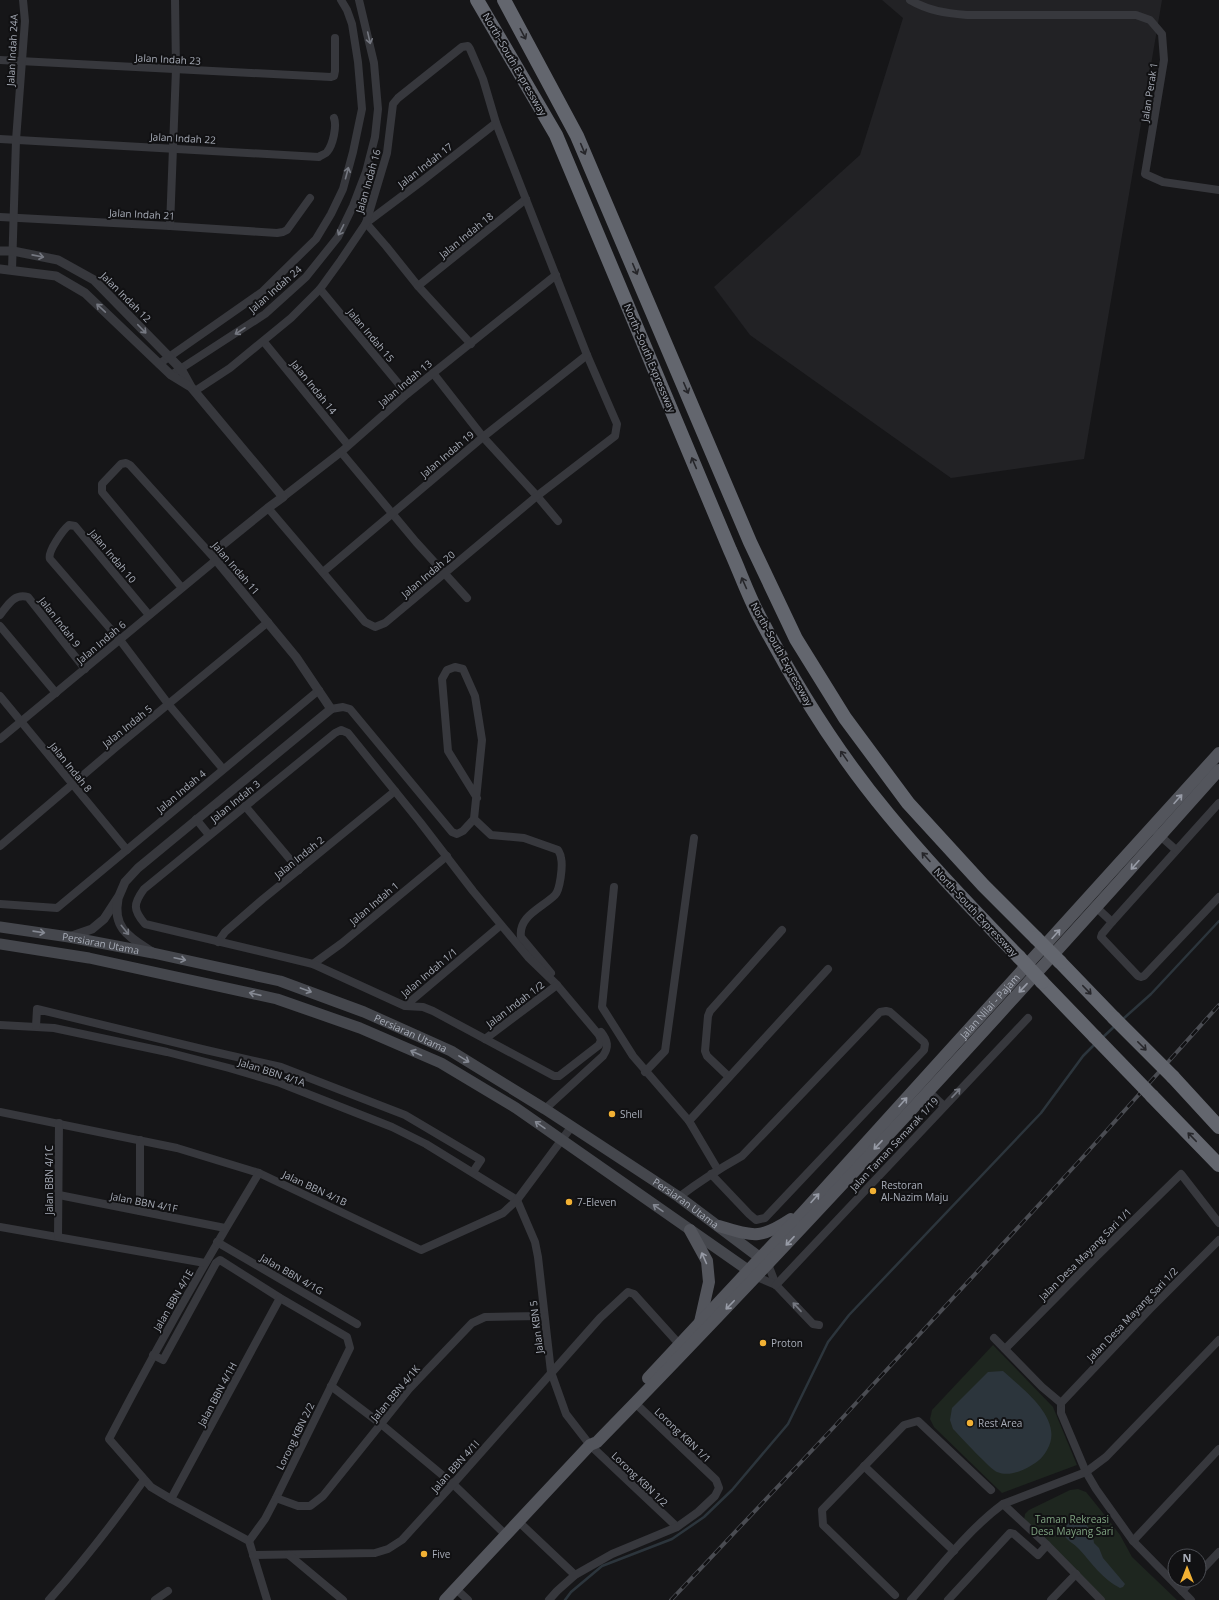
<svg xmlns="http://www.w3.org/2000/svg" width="1219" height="1600" viewBox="0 0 1219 1600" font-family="'Open Sans',sans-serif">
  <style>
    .built { fill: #222225 }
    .green { fill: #1e261f }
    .water { fill: #2c353c }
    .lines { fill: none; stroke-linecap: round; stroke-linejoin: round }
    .stream { stroke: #2c353c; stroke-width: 2.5 }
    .minor { stroke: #37383d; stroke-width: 8 }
    .tertiary { stroke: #37383d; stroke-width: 9 }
    .secondary { stroke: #45474d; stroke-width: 11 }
    .primary { stroke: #53555c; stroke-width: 12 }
    .motorway { stroke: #63666e; stroke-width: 14 }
    .rail-casing { stroke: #4a4c52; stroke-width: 4 }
    .rail { stroke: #111113; stroke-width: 2.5; stroke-dasharray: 8; stroke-linecap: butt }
    .motorway-bridge { stroke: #63666e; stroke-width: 14 }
    .oneway { stroke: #26262a }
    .oneway2 { stroke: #757881 }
    .oneway3 { stroke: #979ba6 }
    .oneway4 { stroke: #858993 }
    .poi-dot { fill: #f2b134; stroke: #111113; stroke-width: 1.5 }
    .labels { text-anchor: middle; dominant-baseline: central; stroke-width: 4; stroke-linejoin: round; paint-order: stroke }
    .street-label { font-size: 10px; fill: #a8adb8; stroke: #111113 }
    .poi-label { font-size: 10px; fill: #a8adb8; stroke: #111113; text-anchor: start }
    .park-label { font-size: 10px; fill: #7fa381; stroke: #111113 }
  </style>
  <rect width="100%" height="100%" fill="#161618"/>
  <polygon class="built" points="882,0 1162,0 1084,459 951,478 750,335 714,287 860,155 903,18"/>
  <g class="green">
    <polygon points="993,1345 1053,1407 1077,1465 1002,1493 934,1427 930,1419 932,1410"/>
    <polygon points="1078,1489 1086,1492 1103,1513 1120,1535 1132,1557 1177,1600 1104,1600 1024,1520 1025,1514 1029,1510 1070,1490"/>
  </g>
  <g class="water">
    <path d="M 1003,1371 C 1024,1390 1065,1420 1047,1450 C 1043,1457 1039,1461 1032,1465 C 1022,1471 1009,1477 997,1472 C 991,1470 960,1436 953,1429 L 950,1420 L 952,1408 L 988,1372 Z"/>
    <path d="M 1070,1520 C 1073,1520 1078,1519 1081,1520 C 1087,1522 1094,1537 1094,1543 L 1099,1548 L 1103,1558 L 1125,1584 L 1123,1587 L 1120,1588 C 1103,1580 1091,1562 1079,1549 C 1074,1543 1065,1540 1063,1533 L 1066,1530 L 1067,1522 Z"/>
  </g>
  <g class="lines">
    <g class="stream">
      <polyline points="1123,1019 1151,994 1219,921"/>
      <polyline points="1102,1038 1116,1025"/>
      <polyline points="565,1600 571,1592 602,1566 672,1539 704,1517 732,1490 788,1424 828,1342 849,1315 1041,1113 1083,1056 1095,1044"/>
    </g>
    <g class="minor">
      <path d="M 910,0 C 929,11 945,13 967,15 L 1136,15 L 1150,20 L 1162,34 L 1164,60 L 1145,174 L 1163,182 L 1219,190"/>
      <polyline points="0,60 331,77 334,76 335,71 335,38"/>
      <path d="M 0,139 L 319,157 C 321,155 326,154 327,152 C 333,145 337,126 334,118"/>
      <polyline points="0,217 170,226 277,233 283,232 287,230 310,198"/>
      <polyline points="366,223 422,181 496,123"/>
      <polyline points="366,223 386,246 418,286 471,344"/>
      <polyline points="170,226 176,69 175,0"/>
      <polyline points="12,270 16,140 25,21 23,0"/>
      <polyline points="418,286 526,199"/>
      <polyline points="320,289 407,394"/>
      <polyline points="264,342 348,445"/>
      <polyline points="159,364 262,292 316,239 331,214 343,189 353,152 362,109 358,62 352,24 347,10 341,0"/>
      <polyline points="433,373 483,437 537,496 558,521"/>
      <polyline points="171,375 265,314 306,277 338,237 353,206 366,172 375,137 378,109 374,63 359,0"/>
      <polyline points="195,391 230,368 291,318 320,289 341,260 366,223 387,153 393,104 398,98 462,47 468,46 470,49 483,79 496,123 587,355 617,424 615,436 537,496 385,623 375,627 365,622 268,508"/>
      <polyline points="341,452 416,542 467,598"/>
      <polyline points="283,497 341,452 407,394 556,275"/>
      <polyline points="323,572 483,437 587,355"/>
      <path d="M 0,615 C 8,605 14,593 28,597 L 85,669"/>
      <path d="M 149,615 L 75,526 L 69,525 C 63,530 47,552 50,559 L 120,640 L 169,705 L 223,769"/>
      <polyline points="0,626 56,693"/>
      <polyline points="0,696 127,850"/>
      <polyline points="331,709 343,707 350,709 452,832 457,834 463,831 474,819"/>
      <polyline points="0,739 216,560 130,465 126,463 121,464 102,484 102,492 182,588"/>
      <path d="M 477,798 L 448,751 L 442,679 L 447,670 L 455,667 L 463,669 L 475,696 L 482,740 L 474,819 L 491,835 L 524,838 L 558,850 C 559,852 561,855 561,858 C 563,866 560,890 555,895 C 542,908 518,916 521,937 L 551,973"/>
      <polyline points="1219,803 1112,922 1102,934 1101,937 1138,976 1141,977 1144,976 1219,897"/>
      <polyline points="245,806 299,870"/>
      <polyline points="196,819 209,835"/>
      <polyline points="1157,833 1176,850"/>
      <polyline points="0,846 115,748 268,622"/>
      <polyline points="614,887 602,1007 633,1056 689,1121 718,1170"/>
      <polyline points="0,904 57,908 319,690"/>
      <polyline points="1097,908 1112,922"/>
      <polyline points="218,942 225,932 263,899 395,791"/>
      <polyline points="313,964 342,943 447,856"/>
      <path d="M 405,1006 L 423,1007 L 433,1011 L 554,1076 L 559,1076 L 599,1045 L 601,1040 L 599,1035 L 557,985 L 528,957 L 473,891 L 420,822 L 348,733 L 341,730 L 335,733 L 144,889 C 133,904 133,910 145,924 L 313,964 L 405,1006 L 501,925"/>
      <polyline points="0,1025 54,1028 167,1052 229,1068 280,1083 392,1127 426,1144 517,1200 535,1242 538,1257 551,1372 566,1414 590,1445 677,1527"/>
      <polyline points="36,1026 37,1009 206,1050 281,1067 405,1115 481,1160 473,1172"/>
      <polyline points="485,1039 557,985"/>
      <polyline points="645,1072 665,1051 694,838"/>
      <polyline points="729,1077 707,1056 705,1051 708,1016 710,1011 782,930"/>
      <polyline points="928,1091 944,1106"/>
      <path d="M 545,1109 L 603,1056 C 609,1047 608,1041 601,1032"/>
      <polyline points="0,1112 177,1148 259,1173 421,1250 503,1213 517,1200 572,1126"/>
      <polyline points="689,1121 828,969"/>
      <polyline points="140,1140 140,1211"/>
      <path d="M 259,1173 C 206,1260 156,1349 109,1439 L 151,1487 L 171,1499 L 249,1541 L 267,1600"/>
      <polyline points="59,1195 225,1228"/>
      <path d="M 679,1197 C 700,1181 719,1169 742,1156 L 880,1012 L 886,1011 L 890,1012 L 924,1042 L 925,1044 L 924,1050 L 765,1218 L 756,1220 L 749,1214 L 711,1174"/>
      <polyline points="0,1227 205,1263"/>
      <polyline points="58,1236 59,1123"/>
      <polyline points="217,1242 357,1324"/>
      <polyline points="768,1264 776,1285"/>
      <polyline points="757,1277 776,1285 813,1324 819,1325"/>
      <polyline points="776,1285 1028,1018"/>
      <polyline points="994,1338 1042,1387 1061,1403 1061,1413 1086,1472 1096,1489 1133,1541 1191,1600"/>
      <polyline points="1005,1349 1094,1259 1181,1174 1219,1223"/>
      <polyline points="153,1355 163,1360 216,1263 220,1260 280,1298 347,1337 350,1348 276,1498 265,1519 249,1541"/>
      <polyline points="331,1386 381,1424 453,1484 506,1535"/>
      <polyline points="1061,1403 1149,1310 1219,1240"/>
      <polyline points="864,1466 954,1551"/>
      <polyline points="276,1498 298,1506 310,1506 323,1496 409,1389 472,1323 485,1317 544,1316"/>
      <polyline points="171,1499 280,1298"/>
      <polyline points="1003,1504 1047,1545 1101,1600"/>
      <polyline points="519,1522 575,1575"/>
      <polyline points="1133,1541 1219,1449"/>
      <polyline points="253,1555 375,1553 388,1549 402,1540 453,1484 600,1318 628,1292 634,1294 680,1345"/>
      <polyline points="289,1555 343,1600"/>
      <polyline points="1199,1573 1219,1552"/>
      <polyline points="456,1589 468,1600"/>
      <polyline points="1182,1591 1192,1580"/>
      <polyline points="895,1595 823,1525 822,1510 904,1425 918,1421 991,1490"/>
      <path d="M 49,1600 C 83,1562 114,1522 144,1480"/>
      <polyline points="155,1600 168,1591"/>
      <polyline points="549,1600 557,1591 575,1575 612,1554 677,1527 698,1512 715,1496 719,1488 716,1480 635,1403"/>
      <path d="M 911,1600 C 939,1568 969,1529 1003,1504 L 1086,1472 L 1106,1457 L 1219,1340"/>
      <polyline points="948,1600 1010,1533 1014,1534 1038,1555 1047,1545"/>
      <polyline points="1051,1600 1076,1574"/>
    </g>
    <g class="tertiary">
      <polyline points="0,251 13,251 58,260 94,280 181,369 191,387 283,497 268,508 221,546 216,560 296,657 331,709 138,868 125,882 119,896 104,919 92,929 69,937"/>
      <polyline points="0,269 56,276 85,293 171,375 189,386"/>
      <path d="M 118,899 C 112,929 131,938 152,952"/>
    </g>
    <g class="secondary">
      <path id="s1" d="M 0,927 L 69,937 L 153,953 L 280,981 L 364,1012 L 451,1051 L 545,1109 L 679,1197 L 767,1263"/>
      <polyline points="0,944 89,958 277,999 360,1028 441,1063 516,1108 755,1275"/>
    </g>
    <g class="primary">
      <path d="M 719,1226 C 754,1236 759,1240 791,1219"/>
      <polyline points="690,1230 707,1261 709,1282 700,1322"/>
      <path id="s2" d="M 648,1378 L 804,1211 L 1219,753"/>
      <path d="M 445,1600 L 590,1445 L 597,1442 C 810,1224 1016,998 1219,770"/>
    </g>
    <g class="motorway">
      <path d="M 477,0 L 556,135 L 730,550 C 740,572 748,595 759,616 C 795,685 838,754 888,814 C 929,864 974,911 1019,957"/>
      <polyline points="504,0 577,136 750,542 796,639 845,718 908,803 983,885 1036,938"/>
      <polyline points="1060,962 1114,1018"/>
      <polyline points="1042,982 1095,1037"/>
      <polyline points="1173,1077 1219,1127"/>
      <polyline points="1152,1096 1219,1165"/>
    </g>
    <defs>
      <polyline id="rail" points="671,1600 834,1427 1083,1157 1219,1005"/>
    </defs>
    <use href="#rail" class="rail-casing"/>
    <use href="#rail" class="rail"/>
    <g class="motorway-bridge">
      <polyline points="1036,938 1060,962"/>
      <polyline points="1019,957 1042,982"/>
      <polyline points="1114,1018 1173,1077"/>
      <polyline points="1095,1037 1152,1096"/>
    </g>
  </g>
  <defs><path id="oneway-shaft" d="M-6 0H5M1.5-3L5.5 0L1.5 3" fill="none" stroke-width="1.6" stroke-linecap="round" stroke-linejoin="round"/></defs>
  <g class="oneway">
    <use href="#oneway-shaft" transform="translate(523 34) rotate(62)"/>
    <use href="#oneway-shaft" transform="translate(583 149) rotate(67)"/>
    <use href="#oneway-shaft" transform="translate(635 269) rotate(67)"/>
    <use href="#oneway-shaft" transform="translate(686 388) rotate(67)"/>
    <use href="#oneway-shaft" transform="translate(694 463) rotate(-113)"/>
    <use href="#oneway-shaft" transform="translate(744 583) rotate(-114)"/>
    <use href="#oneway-shaft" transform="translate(844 756) rotate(-125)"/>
    <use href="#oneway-shaft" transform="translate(926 857) rotate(-132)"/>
    <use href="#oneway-shaft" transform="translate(1087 990) rotate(46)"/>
    <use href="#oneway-shaft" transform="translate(1142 1046) rotate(45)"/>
    <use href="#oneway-shaft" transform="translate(1192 1137) rotate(-134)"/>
  </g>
  <g class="oneway2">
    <use href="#oneway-shaft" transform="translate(369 38) rotate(77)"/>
    <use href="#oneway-shaft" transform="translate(347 173) rotate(-75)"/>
    <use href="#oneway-shaft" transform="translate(341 230) rotate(117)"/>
    <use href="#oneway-shaft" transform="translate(38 256) rotate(11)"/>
    <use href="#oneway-shaft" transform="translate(101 308) rotate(-137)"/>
    <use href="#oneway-shaft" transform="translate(142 329) rotate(46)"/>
    <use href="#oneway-shaft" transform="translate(240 331) rotate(147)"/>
    <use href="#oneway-shaft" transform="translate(125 930) rotate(51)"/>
    <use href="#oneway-shaft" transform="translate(956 1093) rotate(-47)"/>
    <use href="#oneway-shaft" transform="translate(797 1307) rotate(-133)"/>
  </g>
  <g class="oneway3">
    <use href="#oneway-shaft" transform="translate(1178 799) rotate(-48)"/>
    <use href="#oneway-shaft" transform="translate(1135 865) rotate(132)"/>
    <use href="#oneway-shaft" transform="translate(1056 934) rotate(-48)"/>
    <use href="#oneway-shaft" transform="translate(1023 988) rotate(133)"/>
    <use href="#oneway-shaft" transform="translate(903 1102) rotate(-48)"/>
    <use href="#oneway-shaft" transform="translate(878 1145) rotate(133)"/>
    <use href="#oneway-shaft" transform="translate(815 1198) rotate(-48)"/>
    <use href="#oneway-shaft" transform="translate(790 1241) rotate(133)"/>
    <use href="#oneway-shaft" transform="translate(704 1258) rotate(-114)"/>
    <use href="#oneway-shaft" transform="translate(730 1305) rotate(134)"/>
  </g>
  <g class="oneway4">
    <use href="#oneway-shaft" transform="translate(39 932) rotate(8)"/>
    <use href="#oneway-shaft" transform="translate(180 959) rotate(12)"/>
    <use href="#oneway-shaft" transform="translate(306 990) rotate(20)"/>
    <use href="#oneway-shaft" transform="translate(255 994) rotate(-167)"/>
    <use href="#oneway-shaft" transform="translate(416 1053) rotate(-156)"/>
    <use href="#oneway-shaft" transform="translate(464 1059) rotate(31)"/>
    <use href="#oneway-shaft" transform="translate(540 1125) rotate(-145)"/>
    <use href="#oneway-shaft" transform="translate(658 1208) rotate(-145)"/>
  </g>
  <g class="poi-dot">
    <circle cx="612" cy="1114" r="4"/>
    <circle cx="873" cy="1191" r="4"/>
    <circle cx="569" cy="1202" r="4"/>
    <circle cx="763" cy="1343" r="4"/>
    <circle cx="970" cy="1423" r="4"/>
    <circle cx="424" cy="1554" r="4"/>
  </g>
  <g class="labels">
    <g class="street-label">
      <text transform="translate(12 50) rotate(-87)">Jalan Indah 24A</text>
      <text transform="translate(168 59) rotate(3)">Jalan Indah 23</text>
      <text transform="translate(515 64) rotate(60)">North–South Expressway</text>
      <text transform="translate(1149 92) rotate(-81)">Jalan Perak 1</text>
      <text transform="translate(183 138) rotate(3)">Jalan Indah 22</text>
      <text transform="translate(425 165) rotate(-38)">Jalan Indah 17</text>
      <text transform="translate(368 181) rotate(-74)">Jalan Indah 16</text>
      <text transform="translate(142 214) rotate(3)">Jalan Indah 21</text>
      <text transform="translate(466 235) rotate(-39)">Jalan Indah 18</text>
      <text transform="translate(275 289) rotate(-41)">Jalan Indah 24</text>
      <text transform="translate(126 297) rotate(45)">Jalan Indah 12</text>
      <text transform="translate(371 335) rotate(50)">Jalan Indah 15</text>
      <text transform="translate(650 358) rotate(67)">North–South Expressway</text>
      <text transform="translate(405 383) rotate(-40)">Jalan Indah 13</text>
      <text transform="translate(314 387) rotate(51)">Jalan Indah 14</text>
      <text transform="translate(447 454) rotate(-40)">Jalan Indah 19</text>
      <text transform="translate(113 556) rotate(50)">Jalan Indah 10</text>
      <text transform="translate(236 568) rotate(49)">Jalan Indah 11</text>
      <text transform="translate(428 574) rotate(-40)">Jalan Indah 20</text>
      <text transform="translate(60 622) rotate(52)">Jalan Indah 9</text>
      <text transform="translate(101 642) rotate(-40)">Jalan Indah 6</text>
      <text transform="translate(782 654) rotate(61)">North–South Expressway</text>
      <text transform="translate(127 726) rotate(-39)">Jalan Indah 5</text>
      <text transform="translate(71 767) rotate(51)">Jalan Indah 8</text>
      <text transform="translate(181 791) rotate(-40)">Jalan Indah 4</text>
      <text transform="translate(235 801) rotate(-39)">Jalan Indah 3</text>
      <text transform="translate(299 857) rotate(-39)">Jalan Indah 2</text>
      <text transform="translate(374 903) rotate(-40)">Jalan Indah 1</text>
      <text transform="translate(976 912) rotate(47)">North–South Expressway</text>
      <text stroke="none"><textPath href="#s1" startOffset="102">Persiaran Utama</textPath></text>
      <text transform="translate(429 972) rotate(-40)">Jalan Indah 1/1</text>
      <text transform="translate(515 1004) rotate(-37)">Jalan Indah 1/2</text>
      <text stroke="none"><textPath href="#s2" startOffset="505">Jalan Nilai - Pajam</textPath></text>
      <text stroke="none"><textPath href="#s1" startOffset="426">Persiaran Utama</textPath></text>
      <text transform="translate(272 1072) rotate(18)">Jalan BBN 4/1A</text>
      <text transform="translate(894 1144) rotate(-47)">Jalan Taman Semarak 1/19</text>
      <text transform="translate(49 1180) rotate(-90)">Jalan BBN 4/1C</text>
      <text transform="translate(315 1188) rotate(25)">Jalan BBN 4/1B</text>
      <text transform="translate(144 1202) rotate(11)">Jalan BBN 4/1F</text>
      <text stroke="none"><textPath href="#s1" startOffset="750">Persiaran Utama</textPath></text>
      <text transform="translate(1085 1254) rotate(-45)">Jalan Desa Mayang Sari 1/1</text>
      <text transform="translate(292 1274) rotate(30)">Jalan BBN 4/1G</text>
      <text transform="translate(173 1300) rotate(-60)">Jalan BBN 4/1E</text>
      <text transform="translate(1132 1314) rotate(-46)">Jalan Desa Mayang Sari 1/2</text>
      <text transform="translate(536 1327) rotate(-97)">Jalan KBN 5</text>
      <text transform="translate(395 1393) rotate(-50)">Jalan BBN 4/1K</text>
      <text transform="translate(217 1394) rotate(-62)">Jalan BBN 4/1H</text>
      <text transform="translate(683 1435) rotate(44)">Lorong KBN 1/1</text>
      <text transform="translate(295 1436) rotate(-64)">Lorong KBN 2/2</text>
      <text transform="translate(455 1466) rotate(-48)">Jalan BBN 4/1I</text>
      <text transform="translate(640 1479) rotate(44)">Lorong KBN 1/2</text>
    </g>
    <g class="poi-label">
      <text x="620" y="1114">Shell</text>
      <text x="881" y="1185">Restoran<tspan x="881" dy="12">Al-Nazim Maju</tspan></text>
      <text x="577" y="1202">7-Eleven</text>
      <text x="771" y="1343">Proton</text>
      <text x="978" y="1423">Rest Area</text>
      <text x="432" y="1554">Five</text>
    </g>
    <g class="park-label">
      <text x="1072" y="1519">Taman Rekreasi<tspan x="1072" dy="12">Desa Mayang Sari</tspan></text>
    </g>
  </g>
  <g transform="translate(1187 1568)"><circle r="19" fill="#111113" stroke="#4d4f55"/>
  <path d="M0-3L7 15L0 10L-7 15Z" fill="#f2b134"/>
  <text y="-6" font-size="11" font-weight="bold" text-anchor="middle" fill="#a8adb8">N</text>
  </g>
</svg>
